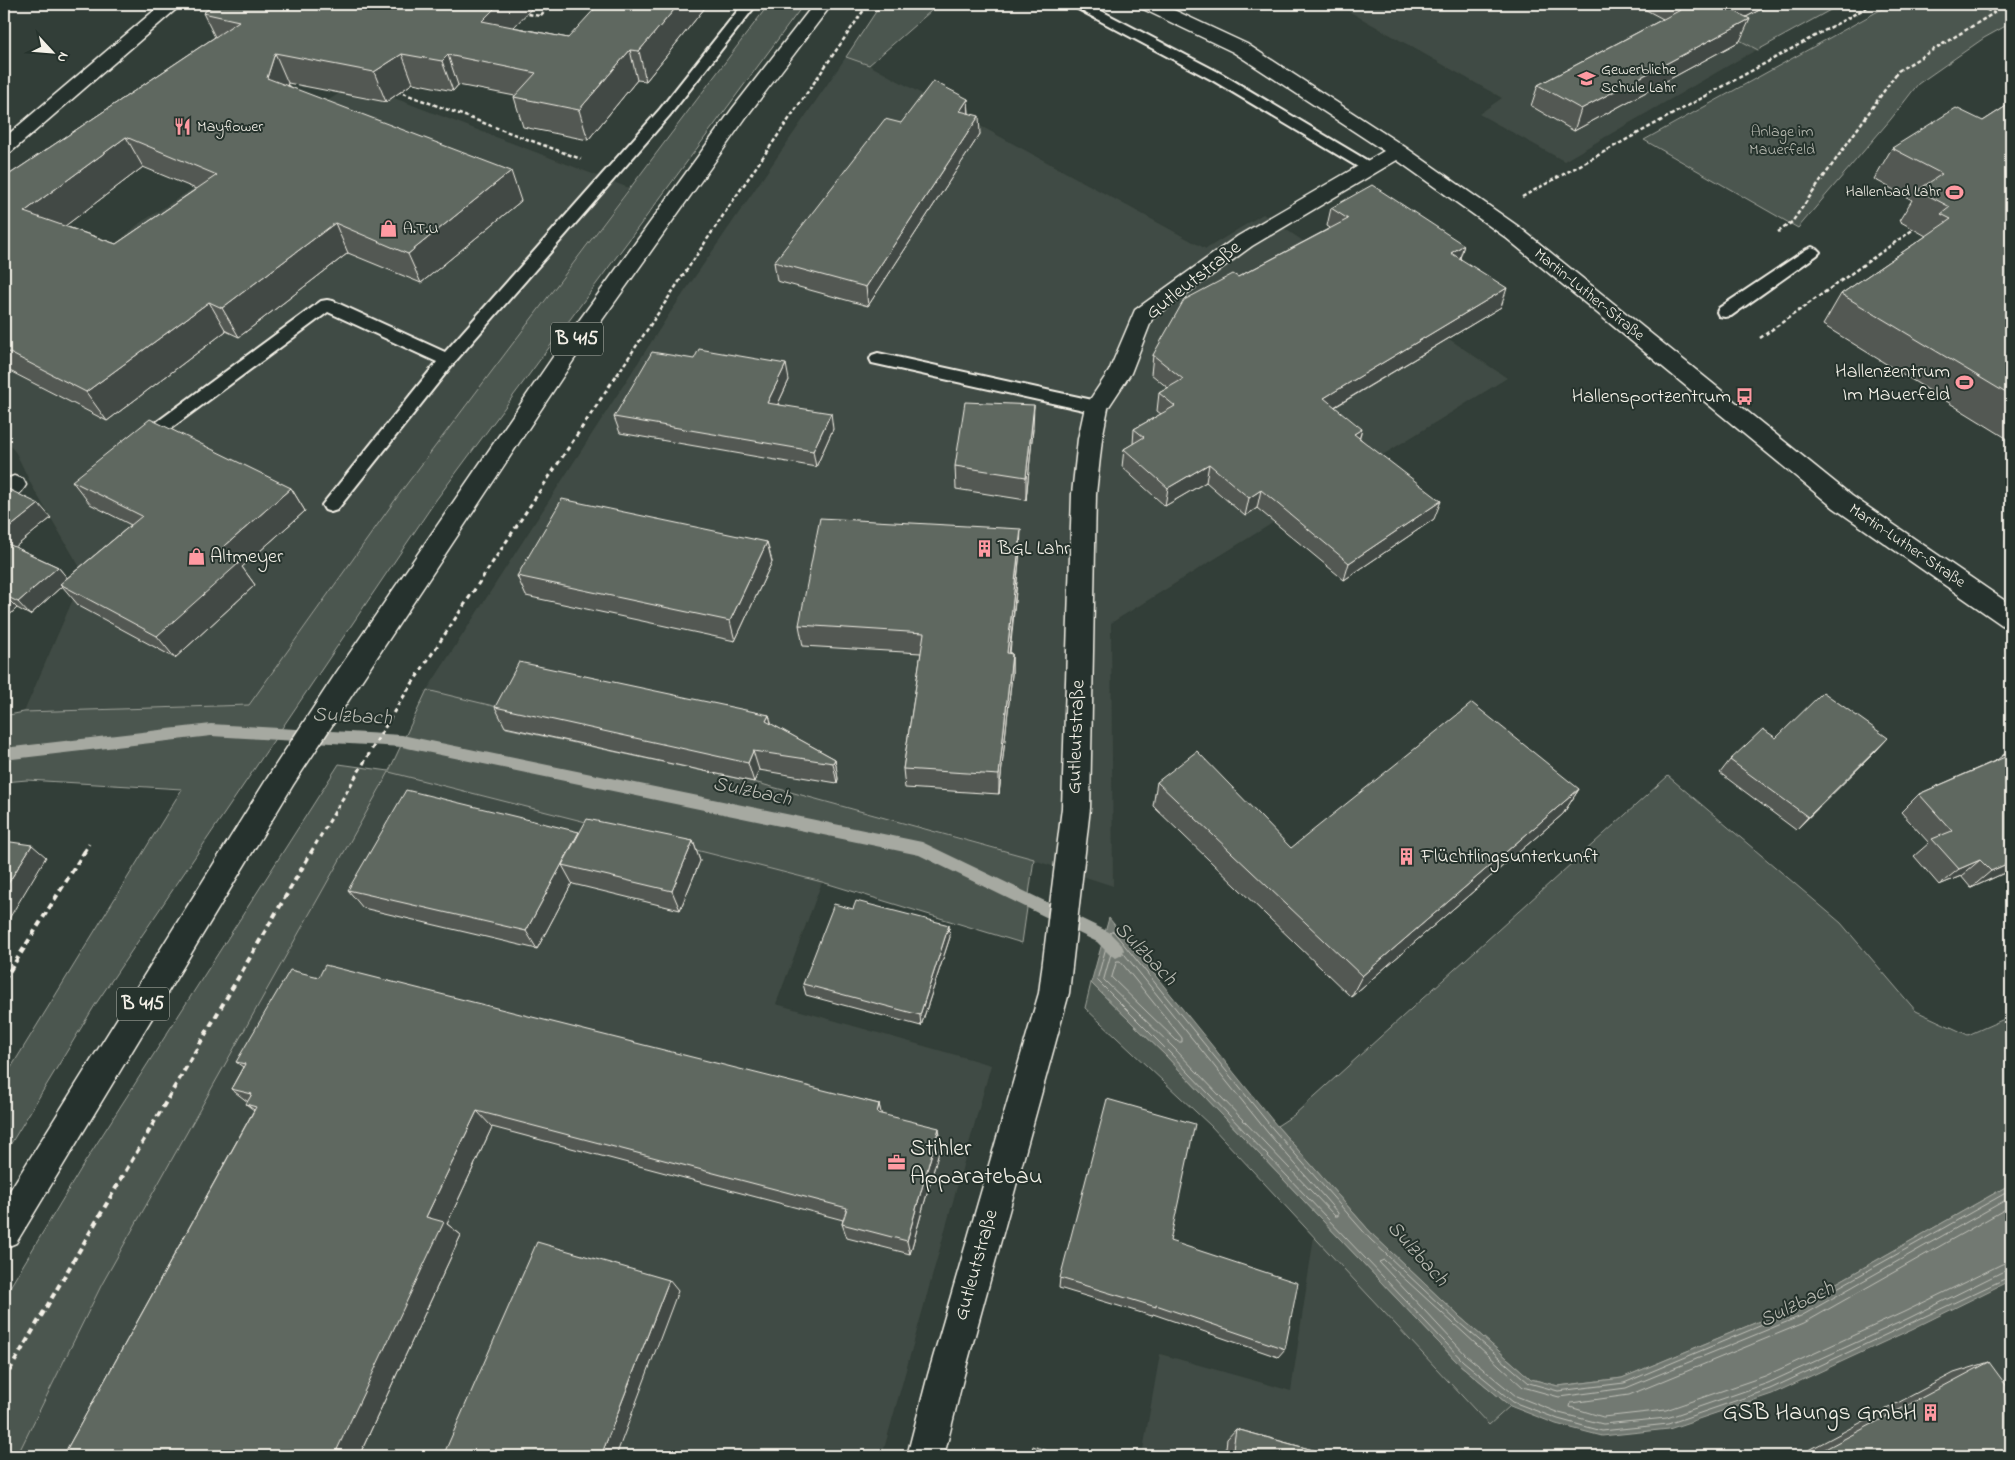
<svg xmlns="http://www.w3.org/2000/svg" width="2015" height="1460" viewBox="0 0 2015 1460" font-family="'Indie Flower',sans-serif">
  <style>
    .built { fill: #404b44 }
    .green { fill: #4c564f; stroke: #a0a49c }
    .water { fill: #727972; stroke: #a6a9a1 }
    .lines { fill: none; stroke-linecap: round; stroke-linejoin: round }
    .shore { stroke: #c0c1b9; stroke-width: 1 }
    .stream { fill: #a6a9a1; fill-rule: evenodd }
    .service-casing { stroke: #f4f1e8; stroke-width: 4 }
    .minor-casing { stroke: #f4f1e8; stroke-width: 3 }
    .tertiary-casing { stroke: #f4f1e8; stroke-width: 3 }
    .primary-casing { stroke: #f4f1e8; stroke-width: 3 }
    .path-far2 { stroke: #f4f1e8; stroke-width: 2.5; stroke-dasharray: 4 2.5; stroke-linecap: butt }
    .path-far1 { stroke: #f4f1e8; stroke-width: 3; stroke-dasharray: 4.5 4; stroke-linecap: butt }
    .path { stroke: #f4f1e8; stroke-width: 4; stroke-dasharray: 6 4.5; stroke-linecap: butt }
    .service { fill: #26332d; fill-rule: evenodd }
    .minor { fill: #26332d; fill-rule: evenodd }
    .tertiary { fill: #26332d; fill-rule: evenodd }
    .primary { fill: #26332d; fill-rule: evenodd }
    .wall { fill: #525953; stroke: #f4f1e8; fill-rule: evenodd }
    .shaded-wall { fill: #424944; stroke: #f4f1e8 }
    .building { fill: #5f6861; stroke: #f4f1e8; fill-rule: evenodd }
    .labels { text-anchor: middle; dominant-baseline: central; stroke-width: 4; stroke-linejoin: round; paint-order: stroke }
    .far-poi-label { font-size: 16px; fill: #f4f1e8; stroke: #26332d; text-anchor: start }
    .far-park-label { font-size: 16px; fill: #b9bbb2; stroke: #26332d }
    .far-street-label { font-size: 16px; fill: #f4f1e8; stroke: #26332d }
    .shield { fill: #26332d; stroke: #b6b8b0; stroke-width: 1 }
    .shield-label { font-size: 19px; font-weight: bold; fill: #f4f1e8 }
    .street-label { font-size: 20px; fill: #f4f1e8; stroke: #26332d }
    .poi-label { font-size: 20px; fill: #f4f1e8; stroke: #26332d; text-anchor: start }
    .water-label { font-size: 21px; font-style: italic; fill: #babbb3; stroke: #26332d }
    .near-poi-label { font-size: 24px; fill: #f4f1e8; stroke: #26332d; text-anchor: start }
  </style>
  <rect width="100%" height="100%" fill="#323e38"/>
  <filter id="ink" filterUnits="userSpaceOnUse"><feTurbulence type="fractalNoise" baseFrequency=".02" numOctaves="2"/><feDisplacementMap in="SourceGraphic" scale="10" xChannelSelector="R" yChannelSelector="G"/><feConvolveMatrix kernelMatrix="1 2 1 2 8 2 1 2 1" color-interpolation-filters="sRGB"/></filter>
  <g filter="url(#ink)">
    <g class="built">
      <polygon points="1336,4 1841,4 1738,60 1564,161 1479,114 1502,98"/>
      <polygon points="846,57 869,65 1206,249 1263,214 1507,378 1111,623 1113,886 994,847 754,782 505,727 427,690 670,313"/>
      <polygon points="355,83 629,188 403,489 249,705 24,712 84,574 32,486 16,453 4,438 4,339 140,223"/>
      <polygon points="389,772 822,882 776,1004 991,1065 882,1456 17,1456 102,1284"/>
      <polygon points="1314,1236 1489,1425 1510,1406 1556,1424 1669,1429 1772,1394 1912,1329 2011,1280 2011,1456 1142,1456 1160,1354 1291,1391"/>
    </g>
    <g class="green">
      <polygon points="769,4 804,4 436,500 95,1005 4,1155 4,1079 182,789 27,780 4,782 4,716 24,712 249,705 403,489"/>
      <polygon points="881,4 939,4 869,65 846,57"/>
      <polygon points="1771,4 1841,4 1758,50 1721,30"/>
      <polygon points="1891,4 2011,4 2011,23 1984,38 1918,84 1891,119 1798,228 1644,140"/>
      <polygon points="427,690 514,711 506,728 754,782 1034,859 1022,943 822,882 389,772 102,1284 17,1456 4,1456 4,1297 85,1162 339,764 389,771"/>
      <polygon points="1668,776 1841,923 1916,1011 1968,1035 2011,1016 2011,1184 1796,1306 1622,1378 1558,1386 1531,1379 1460,1317 1374,1236 1277,1126 1294,1115"/>
      <polygon points="1091,983 1166,1056 1459,1364 1510,1406 1489,1425 1211,1126 1085,1008"/>
    </g>
    <polygon class="water" points="1109,918 1277,1126 1374,1236 1460,1317 1531,1379 1558,1386 1622,1378 1796,1306 2011,1184 2011,1280 1912,1329 1772,1394 1669,1429 1602,1436 1556,1424 1510,1406 1459,1364 1166,1056 1091,983"/>
    <g class="lines">
      <g class="shore">
        <polygon points="1114,944 1117,945 1268,1133 1338,1213 1338,1216 1335,1216 1174,1048 1104,980"/>
        <polygon points="1117,961 1120,961 1182,1038 1182,1042 1178,1042 1112,978"/>
        <polyline points="2011,1190 1798,1310 1624,1383 1558,1391 1529,1383 1457,1321 1370,1239 1273,1129 1113,931 1110,933 1097,980 1170,1053 1463,1361 1513,1402 1558,1419 1602,1431 1668,1424 1770,1389 2011,1276"/>
        <polyline points="2011,1197 1801,1316 1626,1388 1559,1397 1523,1387 1384,1260 1379,1262 1467,1356 1516,1396 1559,1413 1603,1424 1667,1418 1768,1383 1907,1319 2004,1271 2011,1270"/>
        <polyline points="2011,1206 1804,1323 1629,1395 1571,1403 1570,1407 1603,1417 1666,1410 1765,1376 1904,1312 2002,1264 2011,1262"/>
      </g>
      <polygon class="stream" points="211,724 402,735 922,842 1109,932 1122,945 1124,950 1122,955 1116,958 1110,955 1097,942 919,855 402,747 211,736 4,760 4,748"/>
      <defs>
        <g id="service">
          <polygon points="743,4 757,4 670,115 453,364 337,510 331,512 325,510 322,505 437,362 328,312 147,446 141,448 135,446 132,442 135,438 321,301 327,300 333,301 445,352 660,109"/>
          <polygon points="1072,4 1088,4 1222,74 1373,164 1375,167 1373,170 1363,170 1212,80 1074,7"/>
          <polygon points="1812,247 1817,249 1820,252 1817,255 1731,316 1725,317 1719,316 1717,312 1719,308 1807,249"/>
          <polygon points="878,353 1097,401 1103,403 1105,407 1103,411 1097,413 872,363 870,359 872,355"/>
        </g>
        <g id="minor">
          <polygon points="1138,4 1161,4 1247,44 1405,147 1519,227 1852,496 2011,605 2011,628 2002,625 1834,508 1505,237 1397,160 1252,246 1152,319 1131,373 1108,408 1102,439 1096,494 1090,808 1069,993 964,1375 944,1456 907,1456 928,1375 1039,993 1062,808 1072,494 1078,439 1085,407 1109,371 1135,310 1238,236 1384,151 1233,52 1141,8"/>
          <path d="M 14,476 L 23,479 L 26,485 C 21,494 14,499 4,502 L 4,480 Z"/>
        </g>
        <polygon id="tertiary" points="162,4 182,4 11,152 4,154 4,138"/>
        <polygon id="primary" points="814,4 832,4 747,116 573,361 354,692 293,785 16,1243 4,1248 4,1200 273,769 334,676 557,351 733,108"/>
      </defs>
      <use href="#service" class="service-casing"/>
      <use href="#minor" class="minor-casing"/>
      <use href="#tertiary" class="tertiary-casing"/>
      <use href="#primary" class="primary-casing"/>
      <g class="path-far2">
        <polyline points="522,13 540,16 551,4"/>
        <polyline points="397,91 581,159"/>
        <polyline points="1522,197 1873,4"/>
        <polyline points="1778,232 1792,222 1898,71 1994,13 1974,4"/>
        <polyline points="1760,338 1914,229"/>
        <polyline points="617,375 730,205 868,4"/>
      </g>
      <g class="path-far1">
        <polyline points="84,852 89,844"/>
        <polyline points="311,852 398,705 618,373"/>
      </g>
      <g class="path">
        <polyline points="4,980 85,851"/>
        <polyline points="4,1380 312,851"/>
      </g>
      <use href="#service" class="service"/>
      <use href="#minor" class="minor"/>
      <use href="#tertiary" class="tertiary"/>
      <use href="#primary" class="primary"/>
    </g>
    <g class="wall">
      <path d="M 215,4 L 536,4 L 513,27 L 568,38 L 708,4 L 646,81 L 637,80 L 588,140 L 523,127 L 514,97 L 515,96 L 458,85 L 453,91 L 413,83 L 386,102 L 288,83 L 287,85 L 521,201 L 421,283 L 348,253 L 239,337 L 226,331 L 107,421 L 4,368 L 4,178 L 215,37 L 203,13 ZM 143,167 L 196,189 L 116,244 L 65,226 Z"/>
      <polygon points="1635,4 1771,4 1746,17 1740,41 1574,131 1531,106 1538,85 1663,19"/>
      <polygon points="968,99 969,113 980,134 868,306 777,281 774,262 901,123"/>
      <polygon points="2011,103 2011,441 1823,325 1841,294 1926,236 1899,221 1912,200 1874,179 1892,148 1983,121"/>
      <polygon points="1331,208 1464,245 1460,258 1501,307 1335,407 1360,438 1434,519 1344,580 1257,508 1245,516 1206,482 1165,506 1122,467 1124,449 1133,444 1134,429 1161,414 1157,411 1159,393 1168,388 1151,374 1153,355 1238,277 1330,228 1327,226"/>
      <polygon points="789,380 778,404 833,429 816,467 620,433 614,417"/>
      <polygon points="1033,429 1026,500 956,489 955,466"/>
      <polygon points="72,481 291,488 305,511 242,567 255,585 175,658 79,606 62,586 30,615 17,608 4,620 4,487 51,518 15,547 58,567 67,578 131,525 90,504"/>
      <polygon points="767,542 772,562 735,641 526,596 517,576"/>
      <polygon points="1020,551 1010,653 1012,654 1012,674 999,794 905,788 903,769 921,653 803,646 799,625"/>
      <polygon points="495,707 769,715 771,724 835,759 838,779 837,783 759,770 754,782 505,727"/>
      <polygon points="1776,738 1888,738 1796,830 1720,773 1730,760"/>
      <polygon points="2011,751 2011,870 1971,888 1961,876 1939,885 1914,856 1929,843 1901,812 1919,794 1997,760 2003,755"/>
      <polygon points="1157,782 1291,848 1579,789 1563,814 1351,997 1153,806"/>
      <polygon points="579,832 580,833 693,841 700,861 680,910 573,884 572,883 537,949 363,908 348,890"/>
      <polygon points="853,909 950,937 921,1026 806,995 803,984"/>
      <polygon points="319,977 879,1104 881,1114 941,1144 910,1254 847,1238 842,1224 843,1220 492,1127 447,1224 461,1235 359,1456 63,1456 254,1110 246,1104 248,1102 231,1089 243,1067 236,1062"/>
      <polygon points="1170,1241 1285,1349 1278,1357 1153,1314 1152,1316 1059,1288 1060,1278"/>
      <polygon points="1989,1362 2011,1456 1798,1456 1954,1373"/>
      <polygon points="1236,1429 1335,1456 1225,1456 1227,1439"/>
    </g>
    <g class="shaded-wall">
      <polygon points="499,4 536,4 491,51 482,21"/>
      <polygon points="679,4 708,4 646,81 639,51"/>
      <polygon points="1740,4 1771,4 1721,30 1730,9"/>
      <polygon points="1750,19 1740,41 1574,131 1581,109"/>
      <polygon points="630,50 637,80 588,140 579,110"/>
      <polygon points="275,53 288,83 281,107 267,78"/>
      <polygon points="402,54 413,83 386,102 374,72"/>
      <polygon points="448,55 458,85 453,91 442,61"/>
      <polygon points="968,99 969,118 960,111"/>
      <polygon points="979,116 980,134 868,306 866,287"/>
      <polygon points="126,137 143,167 44,242 24,212"/>
      <polygon points="511,171 521,201 421,283 408,254"/>
      <polygon points="335,223 348,253 239,337 222,308"/>
      <polygon points="1464,245 1458,264 1451,253"/>
      <polygon points="1507,288 1501,307 1319,416 1324,398"/>
      <polygon points="209,302 226,331 107,421 86,392"/>
      <polygon points="786,364 789,380 771,419 767,403"/>
      <polygon points="1034,405 1033,429 1026,500 1026,477"/>
      <polygon points="831,413 833,429 816,467 813,451"/>
      <polygon points="1362,429 1357,447 1354,434"/>
      <polygon points="1209,464 1206,482 1165,506 1168,488"/>
      <polygon points="291,488 305,511 242,567 255,585 175,658 157,636 218,552"/>
      <polygon points="1261,490 1257,508 1245,516 1249,498"/>
      <polygon points="1441,501 1434,519 1344,580 1349,563"/>
      <polygon points="39,504 51,518 9,552 4,547 4,532"/>
      <polygon points="1021,529 1020,551 1007,674 1007,653"/>
      <polygon points="767,542 772,562 735,641 730,621"/>
      <polygon points="58,567 69,580 60,584 62,586 30,615 18,602"/>
      <polygon points="4,595 17,608 4,620"/>
      <polygon points="1012,654 1012,674 999,794 999,775"/>
      <polygon points="769,715 774,735 766,721"/>
      <polygon points="1888,738 1875,752 1796,830 1808,817"/>
      <polygon points="753,751 759,770 754,782 748,763"/>
      <polygon points="835,759 838,779 837,783 833,763"/>
      <polygon points="1579,789 1563,814 1351,997 1362,976"/>
      <polygon points="579,832 589,851 562,865 572,883 537,949 526,931"/>
      <polygon points="693,841 700,861 680,910 672,891"/>
      <polygon points="32,845 46,857 4,927 4,890"/>
      <polygon points="1980,860 1961,876 1939,885 1959,869"/>
      <polygon points="2011,862 2011,870 1971,888 1991,871"/>
      <polygon points="949,925 950,937 921,1026 920,1015"/>
      <polygon points="879,1104 883,1121 877,1113"/>
      <polygon points="477,1111 492,1127 447,1224 461,1235 359,1456 334,1456 426,1217"/>
      <polygon points="939,1128 941,1144 910,1254 907,1241"/>
      <polygon points="669,1280 678,1291 616,1456 601,1456"/>
    </g>
    <g class="building">
      <path d="M 215,4 L 499,4 L 482,21 L 568,38 L 599,4 L 679,4 L 639,51 L 630,50 L 579,110 L 514,97 L 536,73 L 448,55 L 442,61 L 402,54 L 374,72 L 275,53 L 267,78 L 511,171 L 408,254 L 335,223 L 222,308 L 209,302 L 86,392 L 4,350 L 4,178 L 239,21 L 203,13 ZM 126,137 L 217,175 L 116,244 L 24,212 Z"/>
      <polygon points="1683,4 1740,4 1730,9 1750,19 1581,109 1538,85 1688,6"/>
      <polygon points="933,81 968,99 960,111 979,116 866,287 774,262 885,119 901,123"/>
      <polygon points="2011,103 2011,396 1841,294 1951,219 1941,214 1950,207 1918,190 1942,174 1892,148 1956,108 1983,121"/>
      <polygon points="1372,185 1464,245 1451,253 1507,288 1324,398 1362,429 1354,434 1441,501 1349,563 1261,490 1249,498 1209,464 1168,488 1124,449 1144,437 1134,429 1175,406 1159,393 1183,379 1153,355 1184,300 1233,274 1238,277 1348,219 1331,208"/>
      <polygon points="699,349 786,364 767,403 831,413 813,451 614,417 652,352 694,359"/>
      <polygon points="965,402 1034,405 1026,477 955,466"/>
      <polygon points="150,419 291,488 218,552 239,563 157,636 60,584 142,516 72,481"/>
      <polygon points="4,487 39,504 4,532"/>
      <polygon points="562,499 767,542 730,621 517,576"/>
      <polygon points="820,518 1021,529 1007,653 1012,654 999,775 903,769 924,633 799,625"/>
      <polygon points="4,542 58,567 18,602 4,595"/>
      <polygon points="519,662 769,715 766,721 835,759 833,763 753,751 748,763 495,707"/>
      <polygon points="1823,692 1888,738 1808,817 1730,760 1763,729 1776,738"/>
      <polygon points="1472,703 1579,789 1362,976 1157,782 1197,751 1291,848"/>
      <polygon points="2011,751 2011,862 1991,871 1980,860 1959,869 1932,839 1952,831 1919,794 2005,757 2003,755"/>
      <polygon points="406,790 579,832 526,931 348,890"/>
      <polygon points="587,819 693,841 672,891 562,865"/>
      <polygon points="4,841 32,845 4,890"/>
      <polygon points="856,901 949,925 920,1015 803,984 834,904 853,909"/>
      <polygon points="325,965 879,1104 877,1113 939,1128 907,1241 842,1224 847,1208 477,1111 426,1217 444,1222 334,1456 63,1456 256,1107 246,1104 252,1094 231,1089 245,1064 236,1062 290,970 319,977"/>
      <polygon points="1107,1099 1195,1124 1170,1241 1298,1283 1285,1349 1156,1305 1156,1307 1060,1278"/>
      <polygon points="537,1242 669,1280 601,1456 443,1456"/>
      <polygon points="1989,1362 2011,1392 2011,1456 1812,1456"/>
      <polygon points="1236,1429 1335,1456 1232,1456"/>
      <polygon points="1033,1446 1064,1456 1030,1456"/>
    </g>
  </g>
  <defs>
    <symbol id="school-bare" viewBox="-9 -9 18 18"><path d="M0-5L7-2L0 1L-7-2ZM-4 1L0 2.5L4 1V4Q0 6-4 4Z" fill="#ff9aa2" stroke="#26332d" stroke-width="2.5" paint-order="stroke"/></symbol>
    <symbol id="restaurant-bare" viewBox="-9 -9 18 18"><path d="M-5-6h1v4h1v-4h1v4h1v-4h1v5L-1.5 .5V6h-2V.5L-5-1ZM5-6V6H3V1.5H1.5Q1.5-4 5-6Z" fill="#ff9aa2" stroke="#26332d" stroke-width="2.5" paint-order="stroke"/></symbol>
    <symbol id="stadium-bare" viewBox="-9 -9 18 18"><path d="M0-5a6.5 5 0 1 0 0 10a6.5 5 0 1 0 0-10ZM-3.5-1.8h7v3.6h-7Z" fill="#ff9aa2" stroke="#26332d" stroke-width="2.5" paint-order="stroke"/></symbol>
    <symbol id="shop-bare" viewBox="-9 -9 18 18"><path d="M-5-2.5h2.3a2.7 3.5 0 0 1 5.4 0H5L5.5 6h-11ZM-1.5-2.5h3a1.5 2.3 0 0 0-3 0Z" fill="#ff9aa2" stroke="#26332d" stroke-width="2.5" paint-order="stroke"/></symbol>
    <symbol id="bus-bare" viewBox="-9 -9 18 18"><path d="M-5-6H5V4H4V6H2V4H-2V6H-4V4H-5ZM-3.5-4V0h7V-4ZM-3.5 1.2v1.5H-2V1.2ZM2 1.2v1.5H3.5V1.2Z" fill="#ff9aa2" stroke="#26332d" stroke-width="2.5" paint-order="stroke"/></symbol>
    <symbol id="building-bare" viewBox="-9 -9 18 18"><path d="M-4-6H4V6H1V3H-1V6H-4ZM-2.5-4.3h1.7v1.8h-1.7ZM.8-4.3h1.7v1.8H.8ZM-2.5-1h1.7V.8h-1.7ZM.8-1h1.7V.8H.8Z" fill="#ff9aa2" stroke="#26332d" stroke-width="2.5" paint-order="stroke"/></symbol>
    <symbol id="office-bare" viewBox="-9 -9 18 18"><path d="M-6-3h4V-5.5h4V-3h4V5H-6ZM-1-4.5V-3h2v-1.5ZM-6 0V1H6V0Z" fill="#ff9aa2" stroke="#26332d" stroke-width="2.5" paint-order="stroke"/></symbol>
  </defs>
  <g fill-rule="evenodd">
    <use href="#school-bare" x="1574" y="66" width="25" height="25"/>
    <use href="#restaurant-bare" x="170" y="114" width="25" height="25"/>
    <use href="#stadium-bare" x="1942" y="180" width="25" height="25"/>
    <use href="#shop-bare" x="376" y="216" width="25" height="25"/>
    <use href="#stadium-bare" x="1952" y="370" width="25" height="25"/>
    <use href="#bus-bare" x="1732" y="384" width="25" height="25"/>
    <use href="#building-bare" x="972" y="536" width="25" height="25"/>
    <use href="#shop-bare" x="184" y="544" width="25" height="25"/>
    <use href="#building-bare" x="1394" y="844" width="25" height="25"/>
    <use href="#office-bare" x="884" y="1150" width="25" height="25"/>
    <use href="#building-bare" x="1918" y="1400" width="25" height="25"/>
  </g>
  <g class="labels">
    <g class="far-poi-label">
      <text x="1601" y="70">Gewerbliche<tspan x="1601" dy="18">Schule Lahr</tspan></text>
      <text x="197" y="127">Mayflower</text>
      <text x="1941" y="192" text-anchor="end">Hallenbad Lahr</text>
      <text x="403" y="229">A.T.U</text>
    </g>
    <g class="far-park-label">
      <text x="1782" y="132">Anlage im<tspan x="1782" dy="18">Mauerfeld</tspan></text>
    </g>
    <g class="far-street-label">
      <text transform="translate(1589 295) rotate(39)">Martin-Luther-Straße</text>
      <text transform="translate(1907 546) rotate(34)">Martin-Luther-Straße</text>
    </g>
    <g class="shield">
      <rect x="551" y="322.5" width="52" height="33" rx="4"/>
      <rect x="117" y="987.5" width="52" height="33" rx="4"/>
    </g>
    <g class="shield-label">
      <text x="577" y="339">B 415</text>
      <text x="143" y="1004">B 415</text>
    </g>
    <g class="street-label">
      <text transform="translate(1194 281) rotate(-38)">Gutleutstraße</text>
      <text transform="translate(1077 737) rotate(-88)">Gutleutstraße</text>
      <text transform="translate(977 1265) rotate(-74)">Gutleutstraße</text>
    </g>
    <g class="poi-label">
      <text x="1950" y="372" text-anchor="end">Hallenzentrum<tspan x="1950" dy="23">Im Mauerfeld</tspan></text>
      <text x="1731" y="397" text-anchor="end">Hallensportzentrum</text>
      <text x="998" y="549">BGL Lahr</text>
      <text x="210" y="557">Altmeyer</text>
      <text x="1421" y="857">Flüchtlingsunterkunft</text>
    </g>
    <g class="water-label">
      <text transform="translate(352 717) rotate(3)">Sulzbach</text>
      <text transform="translate(752 792) rotate(12)">Sulzbach</text>
      <text transform="translate(1145 954) rotate(46)">Sulzbach</text>
      <text transform="translate(1417 1254) rotate(48)">Sulzbach</text>
      <text transform="translate(1797 1305) rotate(-26)">Sulzbach</text>
    </g>
    <g class="near-poi-label">
      <text x="910" y="1149">Stihler<tspan x="910" dy="28">Apparatebau</tspan></text>
      <text x="1917" y="1413" text-anchor="end">GSB Haungs GmbH</text>
    </g>
  </g>
  <rect width="2015" height="1460" fill="none" stroke="#26332d" stroke-width="20"/>
  <rect x="10" y="10" width="1995" height="1440" fill="none" stroke="#f4f1e8" stroke-width="2" filter="url(#ink)"/>
  <g transform="translate(52 52) rotate(116)" stroke="#26332d" stroke-width="4" paint-order="stroke">
  <path d="M0-4L9 19L0 12L-9 19Z" fill="#f4f1e8"/>
  <text y="-8" font-size="14" font-weight="bold" text-anchor="middle" fill="#f4f1e8">N</text>
  </g>
</svg>
